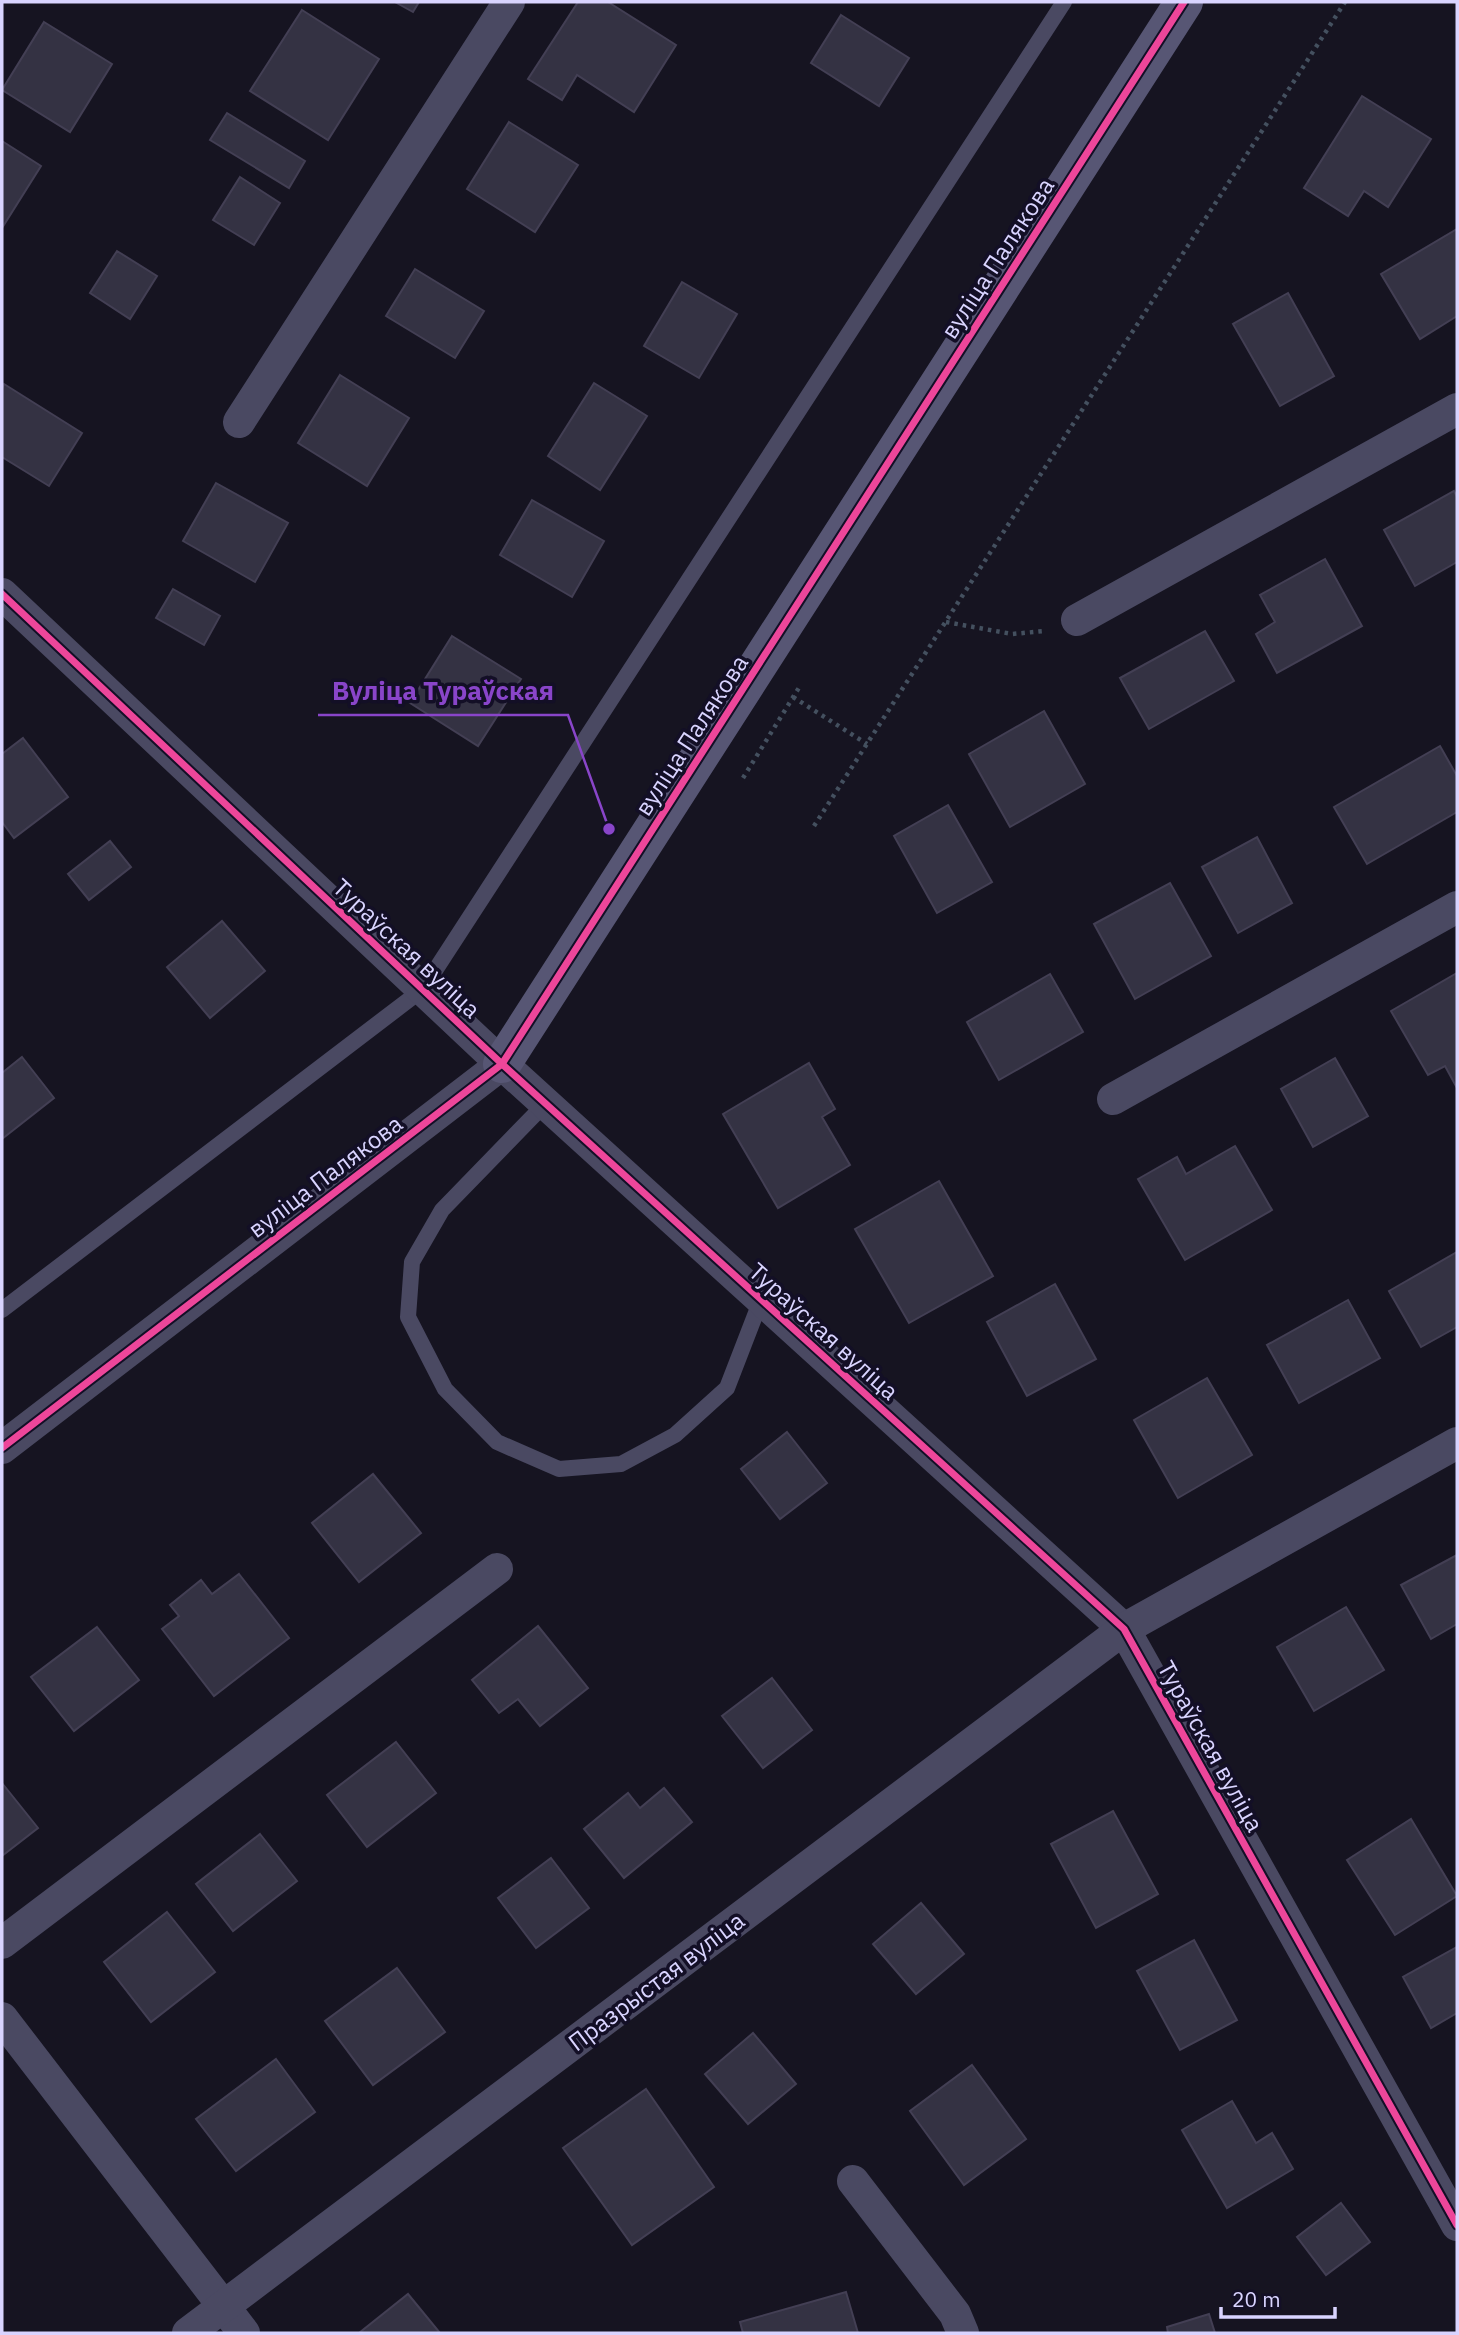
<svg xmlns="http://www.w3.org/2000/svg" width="1459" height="2335" viewBox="0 0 1459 2335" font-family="'IBM Plex Sans',sans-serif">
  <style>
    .building { fill: #343243; stroke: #433f54; stroke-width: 2 }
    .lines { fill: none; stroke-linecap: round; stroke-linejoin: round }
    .path { stroke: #44505f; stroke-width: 4.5; stroke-dasharray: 3.5 5; stroke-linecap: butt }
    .lane { stroke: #4a4962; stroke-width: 16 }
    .street { stroke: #4a4962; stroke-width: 32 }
    .secondary { stroke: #575674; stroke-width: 38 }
    .cycleway-casing { stroke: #130f26; stroke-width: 11 }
    .cycleway { stroke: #ed469a; stroke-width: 7 }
    .labels { text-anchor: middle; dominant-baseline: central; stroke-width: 7; stroke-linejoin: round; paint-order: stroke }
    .street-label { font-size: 24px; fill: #d9d4ff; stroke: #130f26 }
    .leader { fill: none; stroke: #8945c9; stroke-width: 2.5 }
    .callout-dot { fill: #8945c9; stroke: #130f26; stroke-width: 2.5 }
    .callout-label { font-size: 26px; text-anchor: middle; font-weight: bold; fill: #8945c9; stroke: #130f26; stroke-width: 7; stroke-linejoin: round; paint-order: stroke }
  </style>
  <rect width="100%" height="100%" fill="#161421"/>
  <g class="building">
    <polygon points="395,2 419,2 413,12"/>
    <polygon points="578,2 608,2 676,45 634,112 577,75 562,100 528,79"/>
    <polygon points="302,10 379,59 328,140 250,91"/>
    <polygon points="841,15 909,58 879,106 811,63"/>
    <polygon points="44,22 112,64 70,132 2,90"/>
    <polygon points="1362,96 1431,139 1388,207 1364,191 1348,216 1304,188"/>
    <polygon points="227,113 305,161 289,188 210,140"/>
    <polygon points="509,122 578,165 535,232 467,189"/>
    <polygon points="2,141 41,166 2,228"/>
    <polygon points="240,177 280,203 254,245 213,220"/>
    <polygon points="1457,229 1457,316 1420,339 1381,274"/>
    <polygon points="117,251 157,276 130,319 90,293"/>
    <polygon points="415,269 484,311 455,358 386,316"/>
    <polygon points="682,282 737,314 699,378 644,346"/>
    <polygon points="1288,293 1334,376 1280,406 1233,324"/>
    <polygon points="340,375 409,418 367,486 298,443"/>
    <polygon points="594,383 647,416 600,490 548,456"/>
    <polygon points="4,384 82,433 49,486 2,457 2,389"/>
    <polygon points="216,483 288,523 255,582 183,541"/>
    <polygon points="1454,491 1457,497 1457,562 1415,586 1384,530"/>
    <polygon points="532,500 604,541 572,597 500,555"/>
    <polygon points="1325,559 1362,626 1277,673 1256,634 1275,622 1260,595"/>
    <polygon points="173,589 220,616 204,645 156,618"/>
    <polygon points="1205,631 1234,681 1149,729 1120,678"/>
    <polygon points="452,636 521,679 478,746 410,703"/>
    <polygon points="1044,711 1085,784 1010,827 969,754"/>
    <polygon points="23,738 68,797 14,838 2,822 2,754"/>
    <polygon points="1440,746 1457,776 1457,812 1367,864 1334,807"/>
    <polygon points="948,805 992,882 937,913 894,836"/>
    <polygon points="1257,837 1292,903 1238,933 1202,867"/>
    <polygon points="110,841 131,867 89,900 68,874"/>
    <polygon points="1170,883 1211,956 1135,999 1094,924"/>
    <polygon points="222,921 265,971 210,1018 167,967"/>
    <polygon points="1457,973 1457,1088 1445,1066 1428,1075 1391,1011"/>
    <polygon points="1050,974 1083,1032 999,1080 967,1022"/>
    <polygon points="22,1057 54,1098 2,1139 2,1073"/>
    <polygon points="1335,1058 1368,1116 1313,1147 1281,1089"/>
    <polygon points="809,1063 835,1109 822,1117 850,1165 778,1208 723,1114"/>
    <polygon points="1235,1146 1272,1210 1185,1260 1138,1179 1177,1157 1186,1174"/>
    <polygon points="939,1181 993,1276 909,1323 855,1229"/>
    <polygon points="1457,1252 1457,1327 1421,1347 1389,1291"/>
    <polygon points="1055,1284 1096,1359 1027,1396 987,1322"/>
    <polygon points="1348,1300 1380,1358 1299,1403 1267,1345"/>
    <polygon points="1207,1378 1252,1455 1178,1498 1134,1420"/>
    <polygon points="787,1432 827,1483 780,1519 741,1469"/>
    <polygon points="373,1474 421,1533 359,1582 312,1523"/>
    <polygon points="1457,1555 1457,1624 1431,1639 1401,1585"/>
    <polygon points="239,1574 289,1638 214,1696 162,1629 179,1616 170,1605 201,1580 212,1594"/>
    <polygon points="1346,1607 1384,1670 1314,1711 1277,1647"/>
    <polygon points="538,1626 588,1688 540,1726 518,1699 499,1713 472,1680"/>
    <polygon points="97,1627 139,1680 74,1731 31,1677"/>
    <polygon points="772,1678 812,1730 763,1768 722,1716"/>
    <polygon points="396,1742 436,1793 367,1847 327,1795"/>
    <polygon points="2,1783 38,1828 2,1856"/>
    <polygon points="664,1788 692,1822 624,1878 584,1829 628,1793 640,1808"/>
    <polygon points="1113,1811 1158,1894 1096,1928 1051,1844"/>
    <polygon points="1411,1819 1457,1896 1395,1935 1347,1860"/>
    <polygon points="260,1834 297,1881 233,1931 196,1884"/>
    <polygon points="551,1858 589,1908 536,1948 498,1898"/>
    <polygon points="921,1903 964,1954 916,1994 873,1944"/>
    <polygon points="167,1912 215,1972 151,2022 104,1962"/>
    <polygon points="1194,1940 1237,2020 1180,2050 1137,1971"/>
    <polygon points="1457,1947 1457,2013 1431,2028 1403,1977"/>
    <polygon points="397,1968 445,2032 373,2085 325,2021"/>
    <polygon points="753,2033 796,2084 748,2124 705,2074"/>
    <polygon points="276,2059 315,2112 236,2171 196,2119"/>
    <polygon points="972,2065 1026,2139 964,2185 910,2111"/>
    <polygon points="646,2089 714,2187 632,2245 563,2148"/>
    <polygon points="1232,2101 1256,2143 1272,2133 1293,2169 1227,2208 1182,2130"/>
    <polygon points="1341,2203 1370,2242 1326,2275 1297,2237"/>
    <polygon points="846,2292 858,2333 743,2333 740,2322"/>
    <polygon points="408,2294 440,2333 359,2333"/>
    <polygon points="1209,2314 1215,2333 1168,2333 1167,2327"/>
  </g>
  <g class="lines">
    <g class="path">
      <polyline points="946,622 1012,634 1045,631"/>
      <polyline points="793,697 867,744"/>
      <polyline points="743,778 800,686"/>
      <polyline points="814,826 1345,2"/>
    </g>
    <g class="lane">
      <polyline points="545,1104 442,1210 412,1262 408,1317 445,1389 497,1442 559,1469 621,1464 675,1435 727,1388 761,1300"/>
      <polyline points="2,1310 423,989 1064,2"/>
    </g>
    <g class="street">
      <polyline points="239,422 509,2"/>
      <polyline points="2,594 502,1064 1124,1629 1457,2225"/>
      <polyline points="1077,620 1457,409"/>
      <polyline points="1113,1099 1457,907"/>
      <polyline points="2,1448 502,1064"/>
      <polyline points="2,1943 497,1569"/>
      <polyline points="2,2018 244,2333"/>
      <polyline points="853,2181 955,2314 963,2333"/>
      <polyline points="188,2333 1124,1629 1457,1443"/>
    </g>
    <polyline class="secondary" points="502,1064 1184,2"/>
    <defs>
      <g id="cycleway">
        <polyline points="2,594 502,1064 1124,1629 1457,2225"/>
        <polyline points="2,1448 502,1064 1184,2"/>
      </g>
    </defs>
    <use href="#cycleway" class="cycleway-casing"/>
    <use href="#cycleway" class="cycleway"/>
  </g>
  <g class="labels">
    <g class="street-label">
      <text transform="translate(997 258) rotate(-57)">вуліца Палякова</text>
      <text transform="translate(691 735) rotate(-57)">вуліца Палякова</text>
      <text transform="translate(407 948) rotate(43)">Тураўская вуліца</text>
      <text transform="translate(325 1176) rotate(-37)">вуліца Палякова</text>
      <text transform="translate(824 1331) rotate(42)">Тураўская вуліца</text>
      <text transform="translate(1211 1746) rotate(61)">Тураўская вуліца</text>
      <text transform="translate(656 1981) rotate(-37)">Празрыстая вуліца</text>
    </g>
  </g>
  <path class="leader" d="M609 829L568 715H318"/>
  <circle class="callout-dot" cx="609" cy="829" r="7"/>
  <g class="callout-label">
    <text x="443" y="700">Вуліца Тураўская</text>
  </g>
  <rect width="1459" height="2335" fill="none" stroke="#d9d4ff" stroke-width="7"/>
  <path d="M1221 2307v10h114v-10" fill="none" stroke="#d9d4ff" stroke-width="3.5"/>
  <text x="1232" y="2307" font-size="21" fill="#d9d4ff" stroke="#130f26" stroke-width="5" paint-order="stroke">20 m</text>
</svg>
